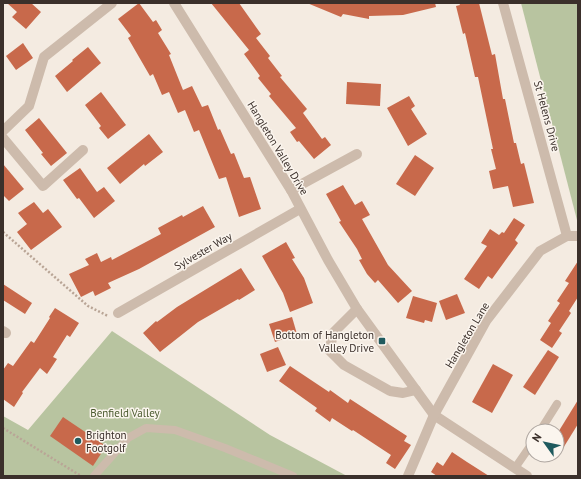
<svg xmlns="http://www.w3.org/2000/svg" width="581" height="479" viewBox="0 0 581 479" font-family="'PT Sans',sans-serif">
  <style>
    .green { fill: #b8c4a0 }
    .building { fill: #c8694b }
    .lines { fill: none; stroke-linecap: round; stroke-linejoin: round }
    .path { stroke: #b9a596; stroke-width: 2.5; stroke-dasharray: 2 2; stroke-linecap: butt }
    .lane { stroke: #cdbbac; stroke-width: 8 }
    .street { stroke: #cdbbac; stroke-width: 10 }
    .poi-dot { fill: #1f5a5e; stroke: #fbf5ee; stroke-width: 1.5 }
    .labels { text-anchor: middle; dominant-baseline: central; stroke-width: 3; stroke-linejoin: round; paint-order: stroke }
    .street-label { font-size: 11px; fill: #3b302b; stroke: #fbf5ee }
    .poi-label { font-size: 11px; fill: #3b302b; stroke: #fbf5ee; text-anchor: end }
    .park-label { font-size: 11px; fill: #4a5a2e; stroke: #fbf5ee }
  </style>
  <rect width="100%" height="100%" fill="#f4ebe1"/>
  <g class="green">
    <polygon points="521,3 578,3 578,224"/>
    <polygon points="112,331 270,435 347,476 3,476 3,416 28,430"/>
  </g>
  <g class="building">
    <polygon points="7,3 31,3 41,12 26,29 12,17 17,12"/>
    <polygon points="139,3 153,22 156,20 162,30 158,33 171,54 169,55 183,90 192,86 202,107 208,105 218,130 220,129 231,154 234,153 244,178 250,177 261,209 239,217 226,177 219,179 199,130 194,132 185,110 178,113 169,92 162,95 153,74 150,76 128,38 131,36 118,19"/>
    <polygon points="211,3 239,3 261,34 256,38 270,56 268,58 282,76 280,77 307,109 303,113 322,139 325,137 331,145 314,159 299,141 297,142 290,132 296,128 269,96 271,94 258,78 260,76 244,54 249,50"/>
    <polygon points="307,3 435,3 436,7 403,15 369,16 369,19 343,14 341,17"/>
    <polygon points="459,3 479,3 492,55 495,54 503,99 505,99 514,143 516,143 521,164 524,163 534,203 513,207 508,186 493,189 489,171 496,169 491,149 493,149 478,77 475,77 465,33 463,34 456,6 460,5"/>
    <polygon points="23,43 33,58 16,70 6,56"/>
    <polygon points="88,47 101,63 67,92 55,76 73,61 72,60"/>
    <polygon points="347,82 381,84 380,106 346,104"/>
    <polygon points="101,92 126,125 108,139 99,128 101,126 85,105"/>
    <polygon points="409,96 415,106 411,109 427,134 408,146 387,108"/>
    <polygon points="39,118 67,153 51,166 41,154 43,153 25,130"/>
    <polygon points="149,134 163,152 145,166 144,164 120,184 107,168"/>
    <polygon points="415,155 434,168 415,196 396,184"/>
    <polygon points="3,164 24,189 9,201 3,195"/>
    <polygon points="80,168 97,192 104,187 115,201 94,218 79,198 77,199 63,180"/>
    <polygon points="343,185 355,205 362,201 370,215 362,219 388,265 412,291 398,303 378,280 375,283 367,274 359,260 362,259 357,249 339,222 341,221 326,194"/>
    <polygon points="34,202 43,213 48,209 62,227 31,250 17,232 27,224 18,213"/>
    <polygon points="203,206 215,227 139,269 108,283 111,288 95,296 93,291 81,297 69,274 89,265 85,259 97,253 101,262 111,257 112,260 161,234 158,228 182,215 183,217"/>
    <polygon points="514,218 525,225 515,240 518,243 492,279 488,276 479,289 464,279 487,246 481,243 490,229 499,235 502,232 504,233"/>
    <polygon points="286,242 295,258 292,259 304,278 313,303 290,312 283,293 262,256"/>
    <polygon points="578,261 578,297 569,311 571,313 559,331 562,333 552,348 540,340 551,323 548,321 560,303 557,301 569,283 565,281"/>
    <polygon points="241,268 255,290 239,300 238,299 198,322 160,352 143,333 156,321 157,322 177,307"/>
    <polygon points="3,284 32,303 25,314 3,300"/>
    <polygon points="457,294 465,313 446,320 439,301"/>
    <polygon points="413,296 437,303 432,322 425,320 424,323 406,318"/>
    <polygon points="55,308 79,323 70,337 67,335 53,357 57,359 47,374 40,368 22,392 23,393 14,407 3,399 3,370 8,363 13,366 31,341 34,343 50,318 49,317"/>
    <polygon points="292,317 297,334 275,342 269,324"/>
    <polygon points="278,347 286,365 267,372 260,354"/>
    <polygon points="548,350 559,357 535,395 523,387"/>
    <polygon points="493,364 513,375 492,413 472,402"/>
    <polygon points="290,366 329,392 330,390 348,403 350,399 407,436 404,441 411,445 395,469 386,463 391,455 353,430 352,431 332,418 330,422 315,411 317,408 279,381"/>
    <polygon points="578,400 578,424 557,458 557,434"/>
    <polygon points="63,417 106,446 93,466 50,436"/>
    <polygon points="452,452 467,462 489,476 437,476 431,472 437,462 443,466"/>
  </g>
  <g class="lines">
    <g class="path">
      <polyline points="3,232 88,306 108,316"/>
      <polyline points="3,428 81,476"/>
    </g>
    <g class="lane">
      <polyline points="540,431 557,404"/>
      <polyline points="515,468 533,442"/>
      <polyline points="94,476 128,438 146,428 175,430 225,448 293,476"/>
    </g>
    <g class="street">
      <polyline points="174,3 291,190 328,260 357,309 434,415 527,476"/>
      <polyline points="503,3 567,236"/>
      <polyline points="3,131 29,106 44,57 112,3"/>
      <polyline points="3,138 43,186 83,150"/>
      <polyline points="291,190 357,154"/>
      <polyline points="357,309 334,332 329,350 344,365 390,391 403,393 416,390"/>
      <polyline points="118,313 300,209"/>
      <polyline points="3,331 6,333"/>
      <polyline points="408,476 434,415 486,321 540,251 567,236 578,236"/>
    </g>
  </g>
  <g class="poi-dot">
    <rect x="378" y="337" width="8" height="8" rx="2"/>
    <circle cx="78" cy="441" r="4"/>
  </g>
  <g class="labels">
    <g class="street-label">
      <text transform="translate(547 116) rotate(75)">St Helens Drive</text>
      <text transform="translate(278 148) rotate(59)">Hangleton Valley Drive</text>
      <text transform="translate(203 251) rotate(-30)">Sylvester Way</text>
      <text transform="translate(467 335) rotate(-59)">Hangleton Lane</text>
    </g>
    <g class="poi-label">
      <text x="374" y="335">Bottom of Hangleton<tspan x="374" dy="13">Valley Drive</tspan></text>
      <text x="86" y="435" text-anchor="start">Brighton<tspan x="86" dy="13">Footgolf</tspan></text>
    </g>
    <g class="park-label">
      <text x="125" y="413">Benfield Valley</text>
    </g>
  </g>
  <rect width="581" height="479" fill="none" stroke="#3b302b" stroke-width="8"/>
  <g transform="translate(545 443) rotate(303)"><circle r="19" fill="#fbf5ee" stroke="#aea6a0"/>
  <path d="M0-3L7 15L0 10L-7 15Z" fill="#1f5a5e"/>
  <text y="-6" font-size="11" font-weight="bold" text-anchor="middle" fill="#3b302b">N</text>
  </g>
</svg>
